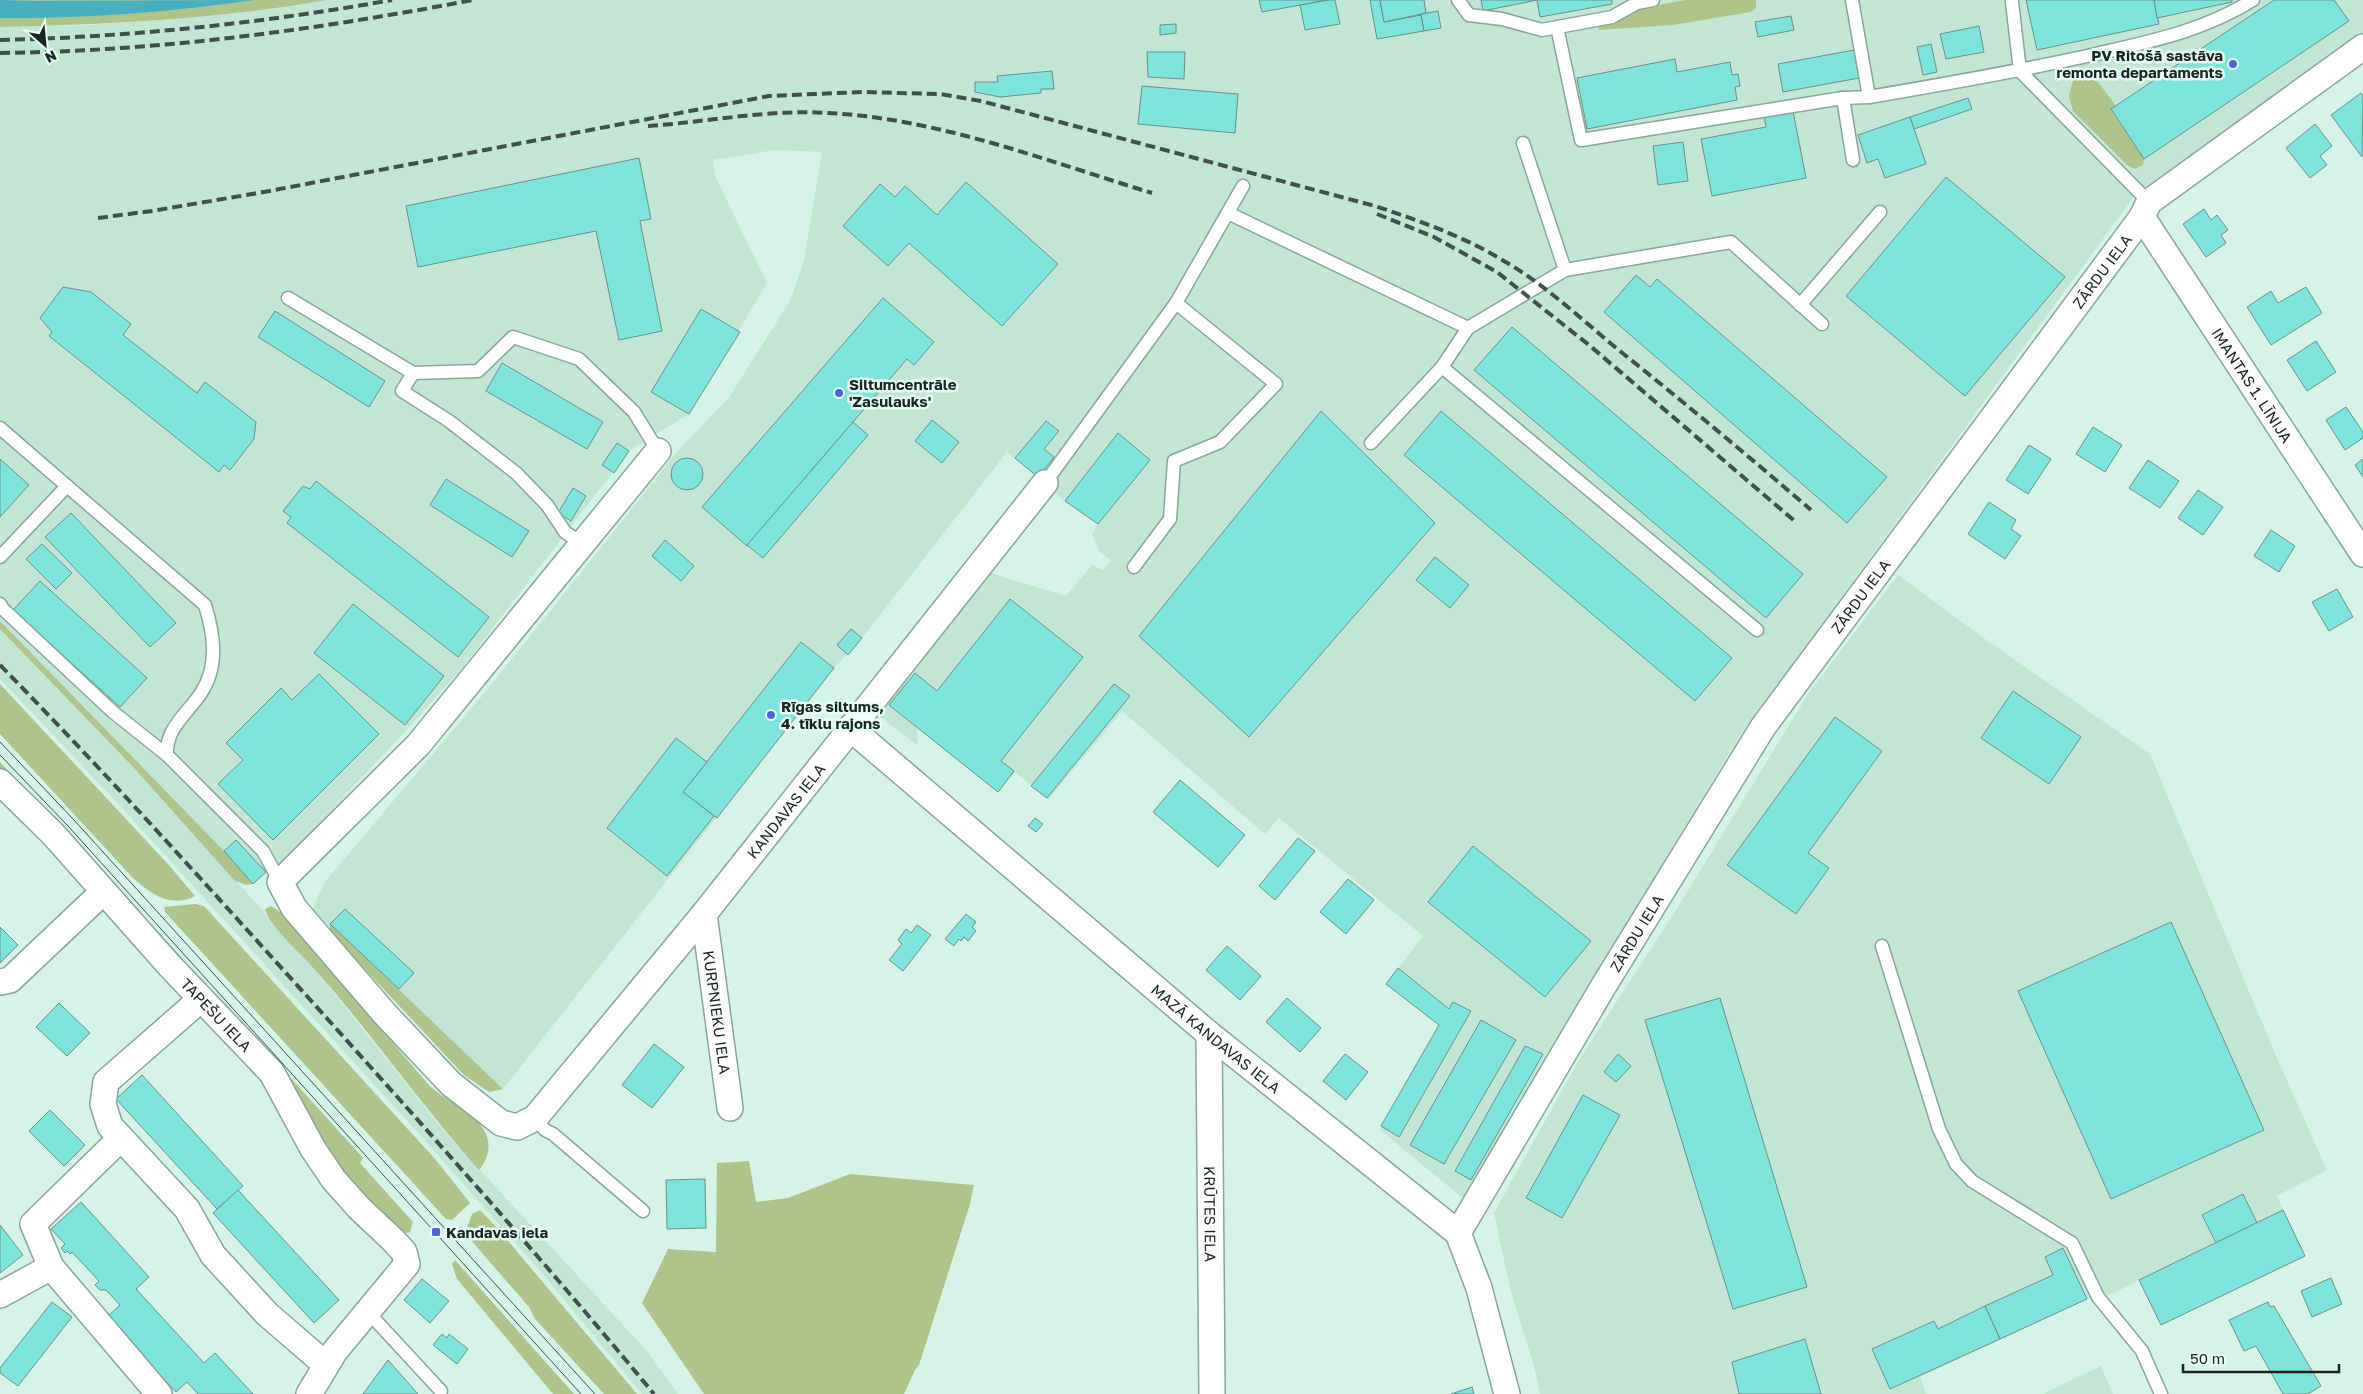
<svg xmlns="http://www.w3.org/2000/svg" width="2363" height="1394" viewBox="0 0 2363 1394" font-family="'Golos Text',sans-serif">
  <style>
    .built { fill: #c1e6d6 }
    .green { fill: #aec48a }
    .water { fill: #46afc0 }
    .building { fill: #7de4dc; stroke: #6d8d8a }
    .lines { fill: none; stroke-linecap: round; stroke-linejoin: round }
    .lane-casing { stroke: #89a599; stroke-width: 15 }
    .street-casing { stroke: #89a599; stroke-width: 28 }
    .lane { stroke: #fff; stroke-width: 12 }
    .street { stroke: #fff; stroke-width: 25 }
    .tram { stroke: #41504a; stroke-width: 1 }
    .rail { stroke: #41504a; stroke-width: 4; stroke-dasharray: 10 5; stroke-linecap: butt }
    .poi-dot { fill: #5261d7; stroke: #e6fef4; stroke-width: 2 }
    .labels { text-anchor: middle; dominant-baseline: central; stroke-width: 5; stroke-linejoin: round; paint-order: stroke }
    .poi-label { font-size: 15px; font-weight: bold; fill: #1a2520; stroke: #e6fef4; text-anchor: start }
    .street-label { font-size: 15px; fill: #1a2520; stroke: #e6fef4 }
  </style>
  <rect width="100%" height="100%" fill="#d5f3e6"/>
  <g class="built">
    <polygon points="328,0 2363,0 2363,34 2135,195 1735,743 1561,1034 1465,1200 1380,1130 1439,1025 1386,984 1423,936 1279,818 1265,834 1122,711 1048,800 1015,772 998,792 917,728 918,746 879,716 990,573 1066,596 1092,565 1103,570 1111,560 1099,551 1092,534 1098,524 1065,501 1007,452 862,638 834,668 503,1089 312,910 324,883 487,690 682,446 728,399 790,301 804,261 822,152 774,150 713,160 715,176 767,283 689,414 629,451 462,668 403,734 285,859 253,884 0,621 0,27 90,25 188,18 281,8"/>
    <polygon points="1898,575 1985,639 2150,754 2276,1056 2327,1170 2277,1196 2283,1210 2257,1223 2202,1215 2216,1243 2109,1295 2087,1299 1920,1377 1926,1394 1540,1394 1534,1366 1511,1292 1494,1213 1580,1058 1675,912 1808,694"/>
    <polygon points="0,629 135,769 266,914 310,963 443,1130 647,1351 678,1394 642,1394 542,1273 420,1135 123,809 0,679"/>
    <polygon points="2101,1366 2113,1394 2045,1394 2045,1393"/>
  </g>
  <g class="green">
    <path d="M 0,0 L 328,0 C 219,19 110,24 0,27 Z"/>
    <polygon points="1686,0 1756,0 1756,8 1751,12 1673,25 1598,30 1601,23 1622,19 1640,8"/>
    <polygon points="2085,76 2098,82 2116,106 2111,110 2144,159 2143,165 2135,169 2127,165 2073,111 2069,96 2073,80"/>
    <polygon points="0,621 224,851 253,884 246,885 235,881 135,769 0,629"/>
    <path d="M 0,684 L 167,863 L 195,896 C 170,909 150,893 132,877 L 0,734 Z"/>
    <path d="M 0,762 L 86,852 L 363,1158 L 360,1163 L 413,1222 L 410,1232 C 399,1237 387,1221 379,1214 L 0,772 Z"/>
    <polygon points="195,904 204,906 436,1160 470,1203 452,1220 446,1219 165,912 164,907"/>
    <path d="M 271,906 C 304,924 333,969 356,998 C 379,1027 403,1055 427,1083 C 444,1102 473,1108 485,1132 C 492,1146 488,1159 479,1170 C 419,1103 368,1028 308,962 C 296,949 269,925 265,909 Z"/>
    <polygon points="330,924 503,1089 489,1092 464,1075 330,932"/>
    <polygon points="749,1161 756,1202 788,1198 850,1174 974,1185 970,1204 919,1365 915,1370 904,1394 704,1394 642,1303 668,1249 716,1252 717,1163"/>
    <polygon points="480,1210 498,1229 637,1394 604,1394 535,1319 529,1307 469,1238 466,1231 472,1214"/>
    <polygon points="455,1260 574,1394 553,1394 457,1279 452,1264"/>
  </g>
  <path class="water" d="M 0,0 L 33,1 L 254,0 C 170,12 85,19 0,18 Z"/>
  <g class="building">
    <polygon points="1259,0 1328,0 1262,12"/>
    <polygon points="1328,0 1335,0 1340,24 1305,30 1300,5"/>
    <polygon points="1370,0 1380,0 1384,22 1421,15 1424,31 1377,39"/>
    <polygon points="1380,0 1424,0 1426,13 1384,22"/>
    <polygon points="1481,0 1612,0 1612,4 1540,17 1537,0 1483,11"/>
    <polygon points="2026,0 2154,0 2159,24 2037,50"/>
    <polygon points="2154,0 2232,0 2232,2 2157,18"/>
    <polygon points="2274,0 2334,0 2349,21 2144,159 2111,109"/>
    <polygon points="1438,11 1441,28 1424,31 1421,14"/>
    <polygon points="1791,16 1794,30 1758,37 1755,22"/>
    <polygon points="1176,24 1176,33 1160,35 1160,25"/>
    <polygon points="1979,26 1984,52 1946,59 1940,34"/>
    <polygon points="1931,44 1937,72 1923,75 1917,47"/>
    <polygon points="1854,50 1859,78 1783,92 1778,64"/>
    <polygon points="1147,52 1185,52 1184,79 1148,77"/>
    <polygon points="1675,59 1677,72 1730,62 1732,75 1738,74 1740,86 1735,87 1737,100 1587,129 1577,78"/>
    <polygon points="1052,71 1054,89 1041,89 1041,93 1000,97 975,92 975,82 998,82 997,76"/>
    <polygon points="1142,86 1238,94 1235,133 1138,124"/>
    <polygon points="2361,93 2363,95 2362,157 2331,115"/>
    <polygon points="1968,98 1972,109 1914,129 1910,117"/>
    <polygon points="1793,111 1806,178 1712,196 1701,139 1766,127 1764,116"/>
    <polygon points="1910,117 1926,164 1885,178 1878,159 1867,163 1858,135"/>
    <polygon points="2315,124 2332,146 2320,156 2327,165 2310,178 2286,148"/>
    <polygon points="1683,142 1688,181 1658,185 1653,146"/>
    <polygon points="639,158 651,219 640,221 662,331 619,340 596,231 418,267 406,206"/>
    <polygon points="1946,177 2065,277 1965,396 1846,296"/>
    <polygon points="966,182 1058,264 1002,326 909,243 888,266 843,226 880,184 895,197 905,186 937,215"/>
    <polygon points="2204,209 2211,220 2217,215 2228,230 2221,235 2226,243 2206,257 2183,224"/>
    <polygon points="1636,275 1650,287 1657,279 1887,477 1847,523 1604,312"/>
    <polygon points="63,287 91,292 131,324 123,335 197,393 205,382 256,422 254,439 230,470 224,465 219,472 49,336 52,332 40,318"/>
    <polygon points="2306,287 2322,313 2271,345 2247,307 2271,291 2278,303"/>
    <polygon points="883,298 934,342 914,365 907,359 747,546 702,507"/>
    <polygon points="701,309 740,332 689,414 651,392"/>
    <polygon points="275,311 385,381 369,407 258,337"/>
    <polygon points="1512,327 1803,574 1766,618 1474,370"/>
    <polygon points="2316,341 2336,372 2307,391 2287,360"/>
    <polygon points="502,363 603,422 587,449 486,391"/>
    <polygon points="2346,407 2363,432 2363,438 2345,450 2326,420"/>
    <polygon points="1321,411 1435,523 1249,737 1139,636"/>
    <polygon points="1441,411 1732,658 1695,701 1404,455"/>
    <polygon points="932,420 959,442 942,463 915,441"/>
    <polygon points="1046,421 1059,431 1044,449 1054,457 1038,477 1015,458"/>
    <polygon points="853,422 868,435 763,558 747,545"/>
    <polygon points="2093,427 2122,445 2105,472 2076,454"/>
    <polygon points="1118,433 1150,460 1098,524 1065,501"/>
    <polygon points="617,443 629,451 614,473 602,465"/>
    <polygon points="2029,445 2051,459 2028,494 2006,480"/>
    <circle cx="687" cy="474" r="16"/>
    <polygon points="0,459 29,485 0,517"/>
    <polygon points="2363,459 2363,477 2355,465"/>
    <polygon points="2148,460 2179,481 2160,508 2129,488"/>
    <polygon points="446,479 529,531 512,557 430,505"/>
    <polygon points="316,481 489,617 458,657 287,523 291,517 283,511 303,486 310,489"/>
    <polygon points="573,488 586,496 571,521 558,513"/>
    <polygon points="2198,490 2223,507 2203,535 2178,518"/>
    <polygon points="1989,502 2016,520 2011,529 2021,536 2005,559 1968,534"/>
    <polygon points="71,513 176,623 150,647 45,537"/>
    <polygon points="2271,530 2295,546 2279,572 2254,556"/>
    <polygon points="665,540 694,566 681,581 652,556"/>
    <polygon points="42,544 72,573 56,589 26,559"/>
    <polygon points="1435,557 1469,585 1450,608 1416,580"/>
    <polygon points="40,581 147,678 120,707 13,610"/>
    <polygon points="2337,589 2353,617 2329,631 2312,602"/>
    <polygon points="1010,599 1083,657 1001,761 1014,771 998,792 889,705 915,673 937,691"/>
    <polygon points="353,604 444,676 405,725 314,653"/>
    <polygon points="851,629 862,638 848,655 837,645"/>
    <polygon points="801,642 834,668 717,818 683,792"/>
    <polygon points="319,674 379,734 273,840 218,784 243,760 226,743 281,688 292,700"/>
    <polygon points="1114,684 1130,696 1047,798 1031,786"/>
    <polygon points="2013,691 2081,737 2049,784 1981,738"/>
    <polygon points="1835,717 1882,751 1808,853 1829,868 1796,914 1727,865"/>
    <polygon points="676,738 707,762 683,792 714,816 667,876 607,828"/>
    <polygon points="1180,780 1245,835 1218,867 1153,812"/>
    <polygon points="1035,818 1043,824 1036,832 1028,826"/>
    <polygon points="1298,838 1315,851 1275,900 1259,886"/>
    <polygon points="236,840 266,872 253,884 224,851"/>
    <polygon points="1473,846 1591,941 1545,997 1428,902"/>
    <polygon points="1348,879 1374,900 1346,934 1320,912"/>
    <polygon points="345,909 414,973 399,989 330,924"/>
    <polygon points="966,914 976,922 972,927 976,931 968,941 964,937 961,941 959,939 954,946 945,939"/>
    <polygon points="2171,922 2264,1130 2111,1199 2018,991"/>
    <polygon points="917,925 931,935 903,971 889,960 902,944 898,940 906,929 911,933"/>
    <polygon points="0,927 18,945 0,963"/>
    <polygon points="1227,946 1261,976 1240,1000 1206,970"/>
    <polygon points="1398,968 1449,1009 1453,1002 1471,1011 1399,1137 1381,1126 1439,1025 1386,984"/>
    <polygon points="1287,998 1321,1028 1300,1052 1266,1022"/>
    <polygon points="1720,998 1807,1287 1733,1309 1645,1020"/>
    <polygon points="59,1003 90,1033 67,1056 36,1027"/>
    <polygon points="1481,1020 1516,1040 1444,1164 1410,1145"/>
    <polygon points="654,1044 684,1067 652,1108 622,1085"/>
    <polygon points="1525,1046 1543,1054 1471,1180 1455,1171"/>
    <polygon points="1345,1054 1368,1072 1346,1100 1323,1081"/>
    <polygon points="1618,1054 1631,1066 1616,1082 1604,1072"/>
    <polygon points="142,1075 243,1186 217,1209 116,1099"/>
    <polygon points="1583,1095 1620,1115 1562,1218 1526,1198"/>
    <polygon points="50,1110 85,1145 64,1166 29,1131"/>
    <polygon points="705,1179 706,1228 667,1229 666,1180"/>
    <polygon points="238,1190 339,1300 314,1323 213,1213"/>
    <polygon points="2243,1194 2257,1223 2216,1243 2202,1215"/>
    <polygon points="81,1202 149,1277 136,1289 204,1363 215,1353 253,1394 198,1394 187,1382 176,1392 162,1377 160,1379 150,1373 155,1369 107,1317 120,1305 106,1290 100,1290 95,1285 99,1281 72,1252 70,1254 67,1251 65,1253 61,1248 65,1244 51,1229"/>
    <polygon points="2283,1210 2305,1256 2161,1325 2139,1280"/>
    <polygon points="0,1225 23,1255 0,1273"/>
    <polygon points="2063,1248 2087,1299 2000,1339 1985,1306 2053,1275 2045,1257"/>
    <polygon points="2331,1278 2342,1304 2312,1317 2301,1291"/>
    <polygon points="422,1279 449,1301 430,1323 404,1300"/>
    <polygon points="52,1302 72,1317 18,1386 0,1373 0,1368"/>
    <polygon points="2268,1302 2270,1307 2274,1306 2321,1386 2308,1394 2283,1394 2256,1346 2244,1351 2229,1320"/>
    <polygon points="1985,1306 2000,1339 1890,1389 1872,1349 1934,1321 1938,1329"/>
    <polygon points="442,1334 447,1338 449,1334 468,1349 457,1364 433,1345"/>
    <polygon points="1805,1339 1821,1394 1739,1394 1732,1362"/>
    <polygon points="388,1360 418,1394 363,1394"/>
    <polygon points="1472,1387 1474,1394 1451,1394"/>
  </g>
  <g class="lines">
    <defs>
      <g id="lane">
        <polyline points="1458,0 1469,15 1502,19 1542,30 1612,17 1637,3 1653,0"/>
        <polyline points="2012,2 2020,71 2149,202"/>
        <polyline points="1557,27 1581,140 1843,98 1869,97 1852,0"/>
        <path d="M 1869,97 C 1945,84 2021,71 2096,54 C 2152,41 2203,31 2253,0"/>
        <polyline points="1843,98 1853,160"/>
        <polyline points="1228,213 1468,328 1442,367 1371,443"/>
        <polyline points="1565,270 1731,242 1822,324"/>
        <polyline points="288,298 413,373 402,391 449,421 516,473 547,505 565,532 582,544"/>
        <polyline points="1800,305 1880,212"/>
        <polyline points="1468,328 1565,270 1523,143"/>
        <polyline points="1442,367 1757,630"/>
        <polyline points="413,373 478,371 513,337 579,359 634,412 658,451"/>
        <polyline points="0,428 67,486"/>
        <polyline points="1045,483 1176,303 1243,186"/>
        <path d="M 0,557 L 67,486 L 205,605 C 214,634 219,666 201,693 C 187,714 165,729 167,755"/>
        <polyline points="1134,567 1170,519 1174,461 1220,442 1276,384 1176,303"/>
        <polyline points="0,604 3,609 113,712 167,755 263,851 280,882"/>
        <polyline points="1882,946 1939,1129 1956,1164 1972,1181 2072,1243 2098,1297 2142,1351 2161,1394"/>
        <polyline points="535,1118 545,1130 553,1134 643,1211"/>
        <polyline points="367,1311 441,1391"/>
      </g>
      <g id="street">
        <path id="s1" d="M 2142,217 L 2363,554"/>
        <path id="s2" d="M 658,451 L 418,745 L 280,882 L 294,908 L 384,1013 L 451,1084 L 501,1123 L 517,1127 L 535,1118 L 704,914 L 1045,483"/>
        <path id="s3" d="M 850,728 L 1209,1034 L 1458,1233 L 1479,1288 L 1507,1394"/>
        <path id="s4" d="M 0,782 L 53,834 L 169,965 L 272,1073 L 313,1149 L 334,1180 L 359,1208 L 393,1240 L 404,1252 L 407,1264 L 335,1351 L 309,1394"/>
        <path id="s5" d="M 704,914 L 730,1108"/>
        <polyline points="0,982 10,980 103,892"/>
        <polyline points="201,999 106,1082 103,1104 110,1126 187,1209 213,1255 267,1314 325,1364"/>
        <path id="s6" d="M 1209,1034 L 1212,1394"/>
        <path id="s7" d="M 1458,1233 L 1603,987 L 1763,727 L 2142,217 L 2149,202 L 2363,47"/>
        <polyline points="51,1267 33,1224 121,1138"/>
        <polyline points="0,1295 51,1267 159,1394"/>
      </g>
    </defs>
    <use href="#lane" class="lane-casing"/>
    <use href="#street" class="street-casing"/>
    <use href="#lane" class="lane"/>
    <use href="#street" class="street"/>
    <g class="tram">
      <polyline points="0,742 74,820 595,1394"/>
      <polyline points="0,755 68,826 581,1394"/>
    </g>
    <g class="rail">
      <path d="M 0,40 C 132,37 262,23 392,0"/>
      <path d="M 0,53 C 162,51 314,30 473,0"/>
      <path d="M 648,126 C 708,122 768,109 829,113 C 940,119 1047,161 1152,193"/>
      <polyline points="1377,214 1434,237 1497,272 1589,345 1797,523"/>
      <path d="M 98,218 L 152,211 L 264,192 L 769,96 L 862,92 L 940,94 L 981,101 L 1375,206 C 1420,221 1463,236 1504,261 C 1544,284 1579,317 1615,347 C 1681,400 1746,454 1811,510"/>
      <path d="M 0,665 C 108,775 211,890 314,1004 C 430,1133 544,1261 654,1394"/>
    </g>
  </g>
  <g class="poi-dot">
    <circle cx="2233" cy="64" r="5"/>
    <circle cx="839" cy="393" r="5"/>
    <circle cx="771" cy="715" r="5"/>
    <rect x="431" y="1227" width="10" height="10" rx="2.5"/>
  </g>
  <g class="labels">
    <g class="poi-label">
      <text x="2223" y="55" text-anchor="end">PV Ritošā sastāva<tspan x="2223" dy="17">remonta departaments</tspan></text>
      <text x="849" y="384">Siltumcentrāle<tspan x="849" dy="17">'Zasulauks'</tspan></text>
      <text x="781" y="706">Rīgas siltums,<tspan x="781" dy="17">4. tīklu rajons</tspan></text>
      <text x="446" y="1232">Kandavas iela</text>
    </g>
    <g class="street-label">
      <text stroke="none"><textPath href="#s7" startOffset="1159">ZĀRDU IELA</textPath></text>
      <text stroke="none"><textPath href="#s1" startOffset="201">IMANTAS 1. LĪNIJA</textPath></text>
      <text stroke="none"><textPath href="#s7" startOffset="754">ZĀRDU IELA</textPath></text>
      <text stroke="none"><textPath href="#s2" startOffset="1336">KANDAVAS IELA</textPath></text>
      <text stroke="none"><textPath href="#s7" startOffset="349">ZĀRDU IELA</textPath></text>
      <text stroke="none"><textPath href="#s5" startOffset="99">KURPNIEKU IELA</textPath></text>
      <text stroke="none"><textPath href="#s4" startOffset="318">TAPEŠU IELA</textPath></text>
      <text stroke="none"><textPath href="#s3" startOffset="480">MAZĀ KANDAVAS IELA</textPath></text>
      <text stroke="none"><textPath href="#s6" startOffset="180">KRŪTES IELA</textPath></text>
    </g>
  </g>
  <g transform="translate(45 45) rotate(153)" stroke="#e6fef4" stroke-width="4" paint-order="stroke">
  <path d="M0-4L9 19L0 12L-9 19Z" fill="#1a2520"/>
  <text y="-8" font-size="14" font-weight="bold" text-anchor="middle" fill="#1a2520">N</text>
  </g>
  <path d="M2183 1364v8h156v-8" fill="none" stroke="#1a2520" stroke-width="2.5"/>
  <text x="2190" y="1364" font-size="15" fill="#1a2520" stroke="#e6fef4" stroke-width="4" paint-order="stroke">50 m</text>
</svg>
